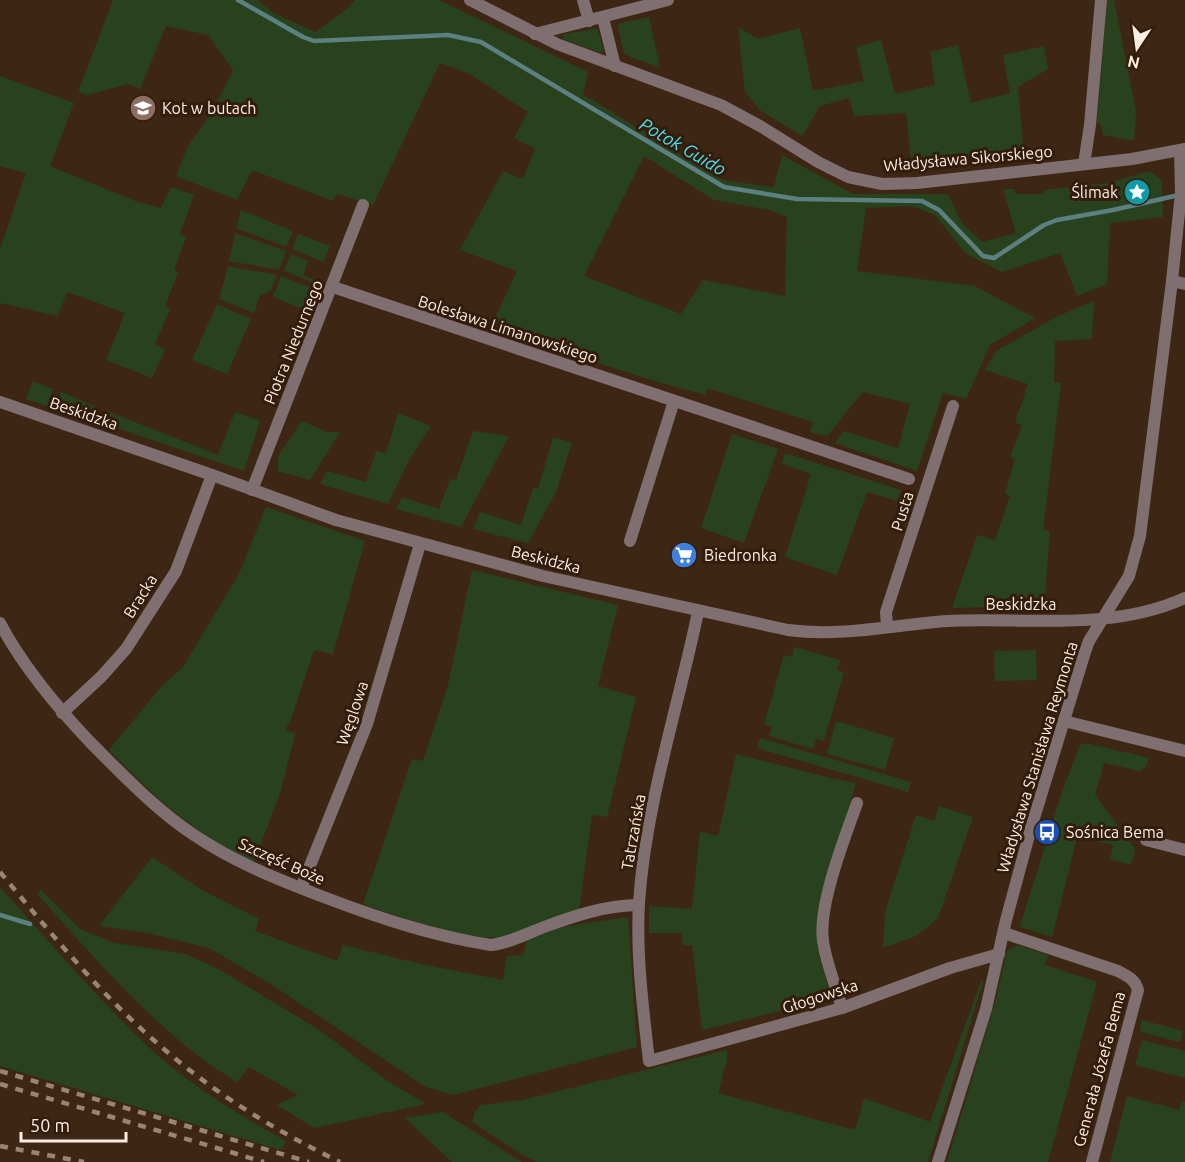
<svg xmlns="http://www.w3.org/2000/svg" width="1185" height="1162" viewBox="0 0 1185 1162" font-family="Ubuntu,sans-serif">
  <style>
    .green { fill: #29421e; fill-rule: evenodd }
    .lines { fill: none; stroke-linecap: round; stroke-linejoin: round }
    .stream { stroke: #5c7f80; stroke-width: 4.5 }
    .minor { stroke: #806f70; stroke-width: 12 }
    .tertiary { stroke: #806f70; stroke-width: 12 }
    .rail { stroke: #988576; stroke-width: 4.5; stroke-dasharray: 8 8; stroke-linecap: butt }
    .labels { text-anchor: middle; dominant-baseline: central; stroke-width: 6; stroke-linejoin: round; paint-order: stroke }
    .poi-label { font-size: 16px; fill: #fdeee2; stroke: #331d0a; text-anchor: start }
    .street-label { font-size: 16px; fill: #fdeee2; stroke: #331d0a }
    .water-label { font-size: 18px; font-style: italic; fill: #47e2f2; stroke: #331d0a }
  </style>
  <rect width="100%" height="100%" fill="#3d2714"/>
  <g class="green">
    <path d="M 113,0 L 257,0 L 274,13 L 315,32 L 346,10 L 355,0 L 439,0 L 588,72 L 583,94 L 722,180 L 774,187 L 782,155 L 853,194 L 948,194 L 961,222 L 982,242 L 1016,233 L 1003,189 L 1015,189 L 1015,194 L 1044,194 L 1044,190 L 1109,183 L 1142,173 L 1151,172 L 1162,181 L 1163,217 L 1110,223 L 1107,284 L 1077,296 L 1060,253 L 1002,272 L 965,253 L 935,215 L 912,206 L 866,208 L 857,271 L 975,286 L 1035,318 L 990,345 L 966,399 L 943,393 L 917,471 L 835,443 L 844,431 L 898,448 L 910,404 L 863,392 L 827,436 L 810,432 L 813,422 L 707,388 L 706,395 L 671,386 L 490,329 L 517,271 L 460,250 L 503,171 L 523,179 L 535,149 L 514,138 L 528,112 L 468,73 L 440,63 L 373,205 L 337,194 L 333,201 L 252,170 L 237,200 L 176,176 L 188,146 L 212,112 L 233,70 L 208,35 L 166,26 L 140,89 L 128,84 L 87,95 L 78,92 ZM 644,156 L 714,200 L 770,210 L 787,217 L 785,296 L 703,280 L 681,314 L 584,276 Z"/>
    <polygon points="1107,0 1114,0 1136,111 1134,141 1103,135 1101,124 1097,123"/>
    <polygon points="649,17 660,68 631,57 624,53 618,27 620,23"/>
    <polygon points="738,27 758,39 800,28 813,91 864,81 856,47 881,40 895,94 935,85 930,52 958,45 971,103 1010,93 1003,55 1044,46 1048,69 1018,87 1023,147 912,170 906,113 854,116 849,98 820,106 802,136 761,111 745,92"/>
    <polygon points="597,28 604,51 601,53 563,39 562,35"/>
    <polygon points="0,76 74,103 50,166 135,201 161,208 171,187 194,195 180,234 186,237 174,270 178,272 165,306 170,309 155,344 165,350 152,378 106,360 125,313 67,292 58,316 0,303 0,249 26,173 0,166"/>
    <polygon points="241,210 293,231 286,247 236,228"/>
    <polygon points="235,233 286,251 279,270 229,261"/>
    <polygon points="298,234 330,246 324,262 292,249"/>
    <polygon points="291,254 308,261 303,275 313,279 312,282 284,271"/>
    <polygon points="228,266 277,275 271,290 260,296 254,313 219,299"/>
    <polygon points="281,276 314,289 306,310 273,297"/>
    <polygon points="1094,301 1092,339 1055,341 1054,382 1061,383 1043,530 1050,531 1044,605 952,608 977,535 995,540 1010,496 1005,493 1015,459 1010,457 1022,425 1015,423 1028,384 985,370 996,351 1058,316"/>
    <polygon points="219,305 251,319 227,374 192,360 216,306"/>
    <polygon points="33,381 53,389 47,406 26,399"/>
    <polygon points="61,392 97,407 92,420 56,408"/>
    <polygon points="107,411 218,455 235,412 260,421 244,471 102,423"/>
    <polygon points="398,413 431,426 409,460 388,504 320,484 327,471 366,482 376,451 386,453"/>
    <polygon points="302,421 327,432 340,432 310,480 278,471 278,456"/>
    <polygon points="473,431 509,436 461,527 396,509 402,497 439,509 450,479 456,480"/>
    <polygon points="732,434 778,449 744,543 701,528"/>
    <polygon points="553,437 572,443 556,492 528,543 473,529 480,512 521,525 533,488 538,489"/>
    <polygon points="785,453 901,490 897,501 867,492 837,575 785,557 811,474 782,464"/>
    <path d="M 266,507 L 365,541 L 333,654 L 314,650 L 291,719 L 285,730 L 295,734 L 280,793 L 254,862 C 193,833 155,798 109,750 L 161,687 L 183,667 L 239,574 Z"/>
    <path d="M 472,570 L 618,605 L 598,686 L 636,697 L 607,817 L 592,815 L 579,910 C 556,918 524,932 501,937 C 473,942 391,915 363,904 L 412,759 L 423,761 L 448,685 Z"/>
    <polygon points="794,647 840,660 837,670 844,672 824,741 816,739 813,749 769,736 772,727 764,724 784,655 792,657"/>
    <polygon points="1036,650 1037,680 995,681 994,651"/>
    <polygon points="836,721 894,738 885,770 827,754"/>
    <polygon points="760,738 911,782 908,792 757,748"/>
    <polygon points="1086,743 1149,758 1146,767 1140,771 1104,763 1095,795 1135,849 1132,862 1129,864 1110,860 1113,845 1077,837 1052,937 1020,927 1021,923 1061,795 1080,745"/>
    <polygon points="736,754 830,778 856,783 824,888 817,945 830,995 829,999 702,1030 692,945 683,945 682,933 649,933 649,906 692,909 700,832 718,836"/>
    <polygon points="939,806 973,817 938,918 916,936 883,948 885,912 916,815 934,821"/>
    <polygon points="152,857 202,890 259,919 255,931 337,961 343,945 421,964 503,980 507,956 523,955 527,940 562,927 628,917 637,1047 453,1095 426,1087 269,983 209,948 148,933 99,926"/>
    <path d="M 0,887 C 46,938 91,991 140,1039 C 182,1080 235,1113 286,1141 L 281,1150 L 0,1066 Z"/>
    <path d="M 41,890 L 80,929 L 114,943 L 186,954 L 220,970 L 321,1031 L 389,1082 L 426,1104 L 314,1128 L 277,1105 L 298,1095 L 249,1067 L 237,1082 C 159,1035 98,961 37,894 Z"/>
    <polygon points="1018,945 1048,955 1045,965 1097,982 1048,1162 947,1162 995,1002 1007,951"/>
    <polygon points="981,981 983,982 928,1162 537,1162 524,1156 472,1122 475,1112 481,1105 522,1100 727,1050 727,1060 718,1093 855,1130 864,1098 930,1122"/>
    <polygon points="1142,1020 1183,1031 1180,1042 1140,1032"/>
    <polygon points="1142,1040 1185,1051 1185,1078 1135,1065"/>
    <polygon points="1127,1096 1179,1110 1182,1101 1185,1102 1185,1162 1110,1162"/>
    <polygon points="443,1112 522,1162 452,1162 405,1118"/>
  </g>
  <g class="lines">
    <g class="stream">
      <polyline points="238,0 303,37 314,41 448,35 481,42 724,187 797,199 922,201 939,210 983,256 994,258 1044,225 1057,220 1113,210 1179,195"/>
      <polyline points="0,915 30,924"/>
    </g>
    <g class="minor">
      <polyline points="583,0 589,21"/>
      <polyline points="603,18 615,66"/>
      <polyline points="535,34 668,0"/>
      <polyline points="1084,164 1090,125 1101,0"/>
      <polyline points="1172,281 1185,284"/>
      <polyline points="333,287 909,479"/>
      <path d="M 0,402 L 212,475 L 336,520 L 543,576 L 788,630 C 841,637 894,625 947,621 C 1026,617 1110,632 1185,598"/>
      <polyline points="252,490 363,205"/>
      <polyline points="630,541 674,401"/>
      <path d="M 698,612 C 678,708 646,803 639,902 C 636,955 643,1008 649,1061 L 842,1008 L 950,968 L 999,954"/>
      <path d="M 0,623 C 23,667 56,706 90,742 C 123,775 155,809 194,835 C 234,862 277,879 321,896 C 376,917 432,936 491,945 C 509,943 526,934 544,927 C 574,916 606,905 639,905"/>
      <polyline points="887,627 886,612 953,406"/>
      <polyline points="62,713 101,677 126,649 176,571 212,475"/>
      <polyline points="1146,840 1185,850"/>
      <polyline points="301,888 367,724 420,544"/>
      <path d="M 1004,933 L 1118,971 C 1127,976 1135,979 1138,990 L 1092,1162"/>
      <path d="M 842,1008 C 836,986 826,963 823,941 C 818,904 845,838 857,803"/>
    </g>
    <g class="tertiary">
      <polyline points="470,0 557,44 721,105 760,126 818,162 848,177 882,184 917,183 1132,159 1185,149"/>
      <polyline points="1064,721 1185,751"/>
      <polyline points="938,1162 986,1009 1006,920 1031,828 1085,652 1089,641 1129,576 1140,536 1172,281 1181,193 1180,150"/>
    </g>
    <g class="rail">
      <path d="M 0,872 C 49,931 99,993 157,1043 C 212,1092 274,1130 340,1162"/>
      <polyline points="0,1071 309,1162"/>
      <polyline points="0,1084 264,1162"/>
      <polyline points="0,1146 84,1162"/>
    </g>
  </g>
  <defs>
    <symbol id="school-disc" viewBox="-11 -11 22 22"><circle r="9.5" fill="#8d6e63" stroke="#331d0a"/><path d="M0-5L7-2L0 1L-7-2ZM-4 1L0 2.5L4 1V4Q0 6-4 4Z" fill="#fff"/></symbol>
    <symbol id="sight-disc" viewBox="-11 -11 22 22"><circle r="9.5" fill="#0f9aa8" stroke="#331d0a"/><path d="M0-6L1.8-2.2L6-1.7L2.9 1.2L3.7 5.4L0 3.3L-3.7 5.4L-2.9 1.2L-6-1.7L-1.8-2.2Z" fill="#fff"/></symbol>
    <symbol id="supermarket-disc" viewBox="-11 -11 22 22"><circle r="9.5" fill="#3f7fe0" stroke="#331d0a"/><path d="M-6-5.5h2.5l.6 2H6L4.5 2H-2.5L-4.4-4H-6ZM-1.5 3.2a1.3 1.3 0 1 0 .1 0ZM3 3.2a1.3 1.3 0 1 0 .1 0Z" fill="#fff"/></symbol>
    <symbol id="bus-disc" viewBox="-11 -11 22 22"><circle r="9.5" fill="#1a4fb4" stroke="#331d0a"/><path d="M-5-6H5V4H4V6H2V4H-2V6H-4V4H-5ZM-3.5-4V0h7V-4ZM-3.5 1.2v1.5H-2V1.2ZM2 1.2v1.5H3.5V1.2Z" fill="#fff"/></symbol>
  </defs>
  <g fill-rule="evenodd">
    <use href="#school-disc" x="128" y="93" width="30" height="30"/>
    <use href="#sight-disc" x="1122" y="177" width="30" height="30"/>
    <use href="#supermarket-disc" x="669" y="540" width="30" height="30"/>
    <use href="#bus-disc" x="1032" y="817" width="30" height="30"/>
  </g>
  <g class="labels">
    <g class="poi-label">
      <text x="162" y="108">Kot w butach</text>
      <text x="1118" y="192" text-anchor="end">Ślimak</text>
      <text x="704" y="555">Biedronka</text>
      <text x="1066" y="832">Sośnica Bema</text>
    </g>
    <g class="street-label">
      <text transform="translate(968 158) rotate(-5)">Władysława Sikorskiego</text>
      <text transform="translate(508 329) rotate(18)">Bolesława Limanowskiego</text>
      <text transform="translate(293 342) rotate(-68)">Piotra Niedurnego</text>
      <text transform="translate(84 413) rotate(19)">Beskidzka</text>
      <text transform="translate(902 511) rotate(-72)">Pusta</text>
      <text transform="translate(546 559) rotate(14)">Beskidzka</text>
      <text transform="translate(140 596) rotate(-58)">Bracka</text>
      <text x="1021" y="604">Beskidzka</text>
      <text transform="translate(352 713) rotate(-71)">Węglowa</text>
      <text transform="translate(1037 757) rotate(-73)">Władysława Stanisława Reymonta</text>
      <text transform="translate(633 832) rotate(-80)">Tatrzańska</text>
      <text transform="translate(282 861) rotate(24)">Szczęść Boże</text>
      <text transform="translate(820 996) rotate(-18)">Głogowska</text>
      <text transform="translate(1099 1069) rotate(-75)">Generała Józefa Bema</text>
    </g>
    <g class="water-label">
      <text transform="translate(683 146) rotate(30)">Potok Guido</text>
    </g>
  </g>
  <g transform="translate(1137 48) rotate(193)" stroke="#331d0a" stroke-width="4.5" paint-order="stroke">
  <path d="M0-4.5L10 22L0 15L-10 22Z" fill="#fdeee2"/>
  <text y="-9" font-size="16" font-weight="bold" text-anchor="middle" fill="#fdeee2">N</text>
  </g>
  <path d="M21 1132v9h105v-9" fill="none" stroke="#fdeee2" stroke-width="3"/>
  <text x="30" y="1132" font-size="18" fill="#fdeee2" stroke="#331d0a" stroke-width="4.5" paint-order="stroke">50 m</text>
</svg>
